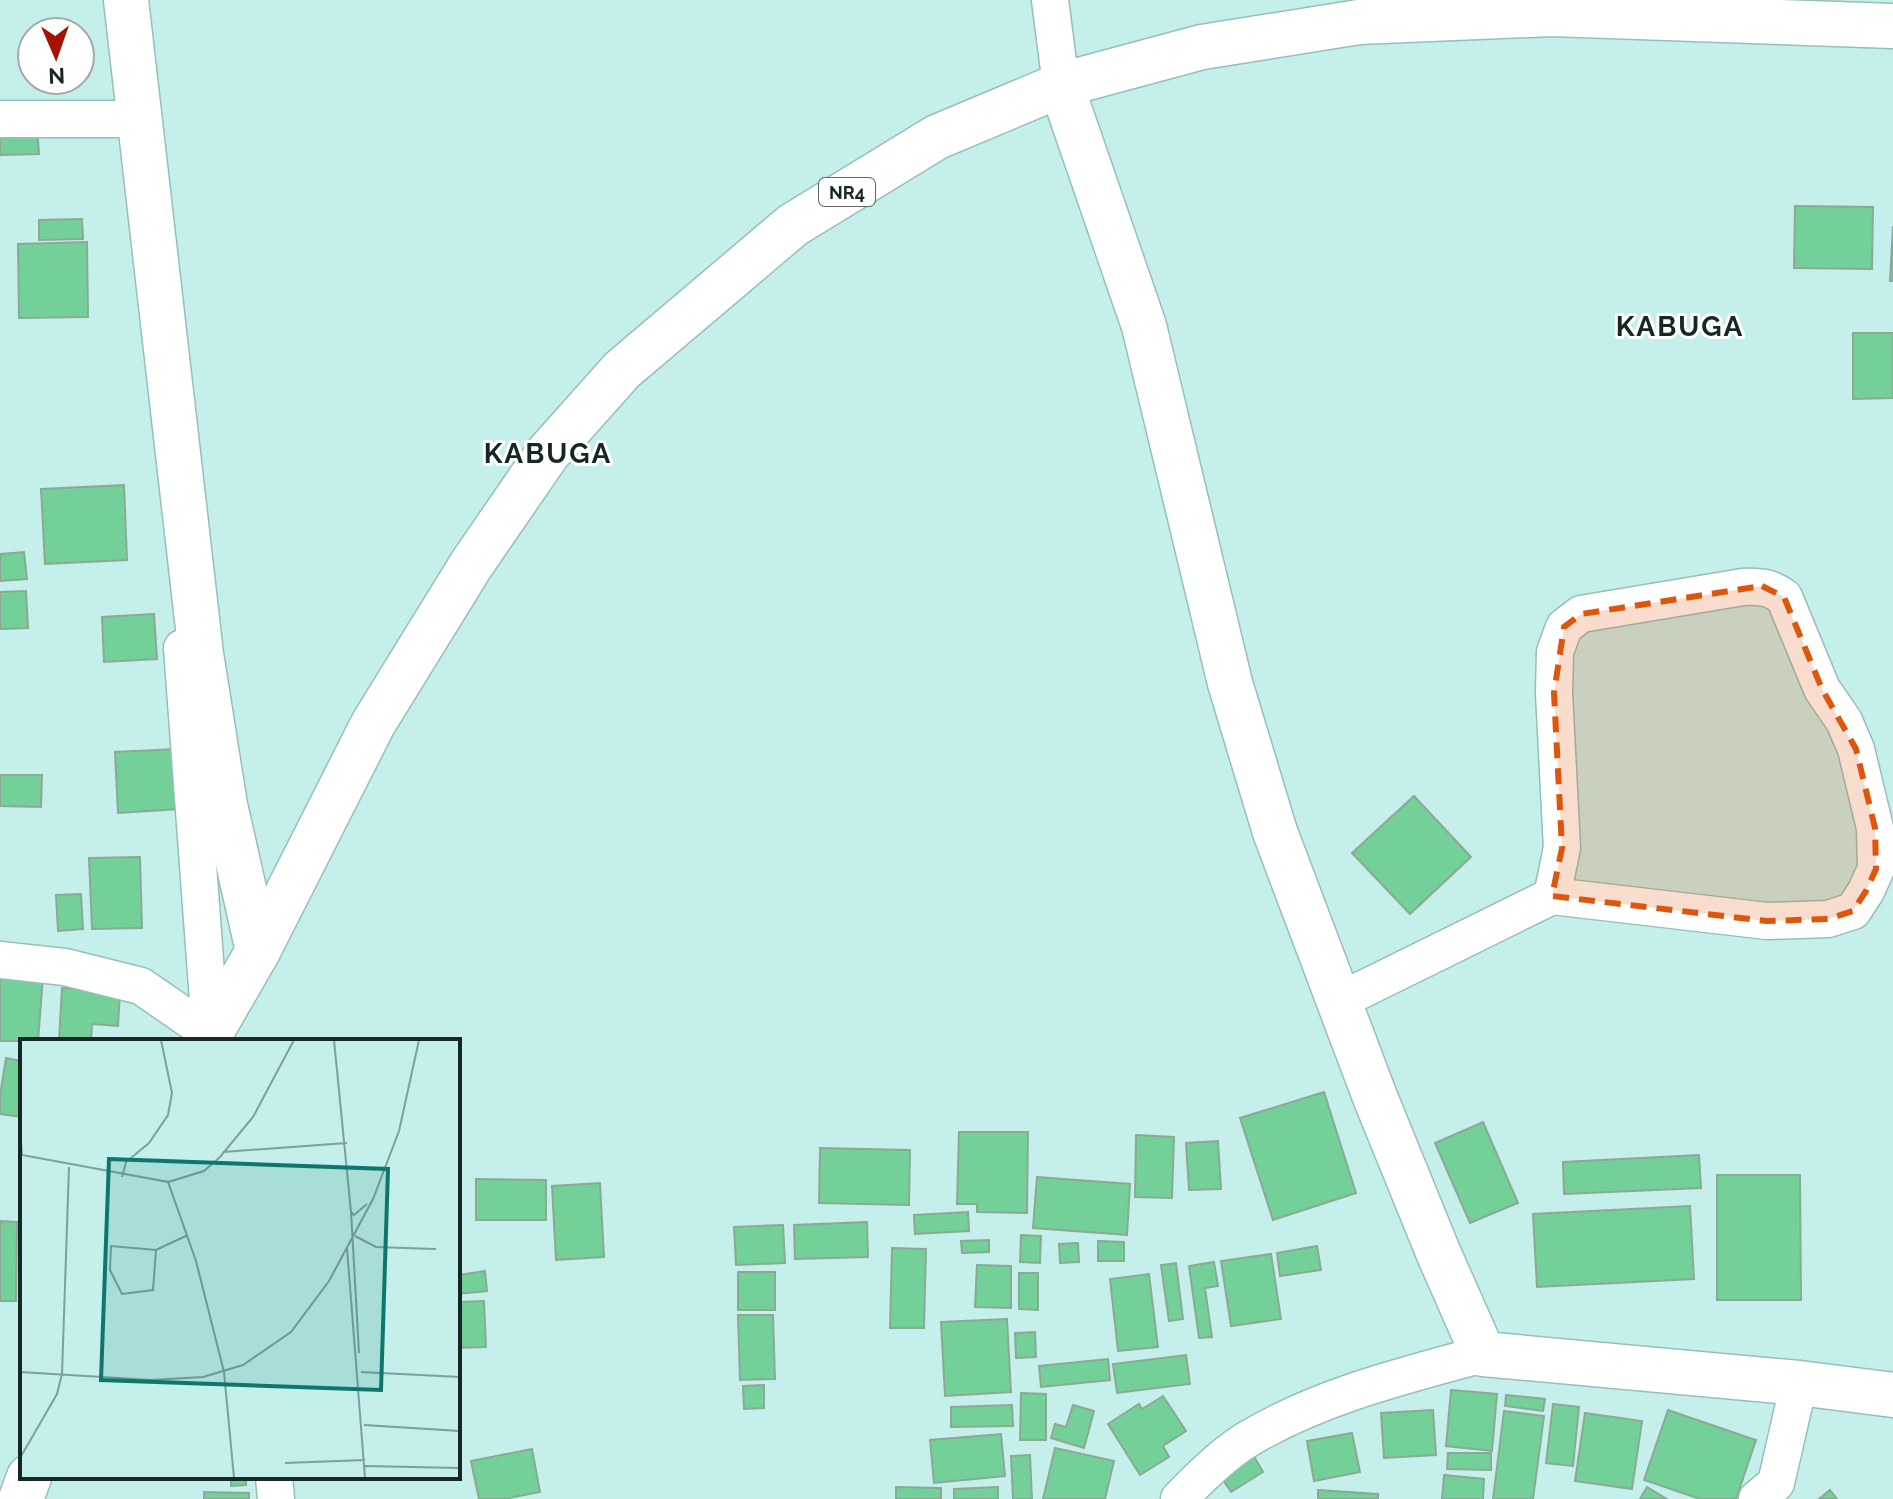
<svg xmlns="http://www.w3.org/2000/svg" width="1893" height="1499" viewBox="0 0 1893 1499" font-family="Raleway,sans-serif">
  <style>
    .building { fill: #73d099; stroke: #8ba995; stroke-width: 2 }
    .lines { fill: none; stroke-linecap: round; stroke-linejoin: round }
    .minor-casing { stroke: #96bfba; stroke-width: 39 }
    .tertiary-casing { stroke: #96bfba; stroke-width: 47 }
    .secondary-casing { stroke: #96bfba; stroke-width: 47 }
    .trunk-casing { stroke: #96bfba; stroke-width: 47 }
    .minor { stroke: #fff; stroke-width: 36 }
    .tertiary { stroke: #fff; stroke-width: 44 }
    .secondary { stroke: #fff; stroke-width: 44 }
    .trunk { stroke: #fff; stroke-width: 44 }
    .marked { fill: #de560d; fill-opacity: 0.2; stroke: #de560d; stroke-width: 6; stroke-dasharray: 16 10; stroke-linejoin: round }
    .labels { text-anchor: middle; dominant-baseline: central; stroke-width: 6; stroke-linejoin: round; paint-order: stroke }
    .shield { fill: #fff; stroke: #5d6866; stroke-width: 2 }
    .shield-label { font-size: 18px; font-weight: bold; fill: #172725 }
    .district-label { font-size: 28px; font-weight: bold; letter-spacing: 2px; fill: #172725; stroke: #fff }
    .inset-road { fill: none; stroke: #7f9f9b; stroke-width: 2 }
    .view { fill: #0f766e; fill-opacity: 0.15; stroke: #0f766e; stroke-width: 4 }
    .inset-edge { fill: none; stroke: #172725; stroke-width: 4 }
  </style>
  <rect width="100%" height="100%" fill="#c5efea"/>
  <g class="building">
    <polygon points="37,127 39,154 0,155 0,129"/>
    <polygon points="1795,206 1873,207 1872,269 1794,268"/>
    <polygon points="82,219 83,239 39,240 39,220"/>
    <polygon points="1893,226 1893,281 1890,281"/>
    <polygon points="87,242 88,317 19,318 18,244"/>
    <polygon points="1853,333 1893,333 1893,398 1853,399"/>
    <polygon points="124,485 127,560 45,564 41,489"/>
    <polygon points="24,552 27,579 0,581 0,554"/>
    <polygon points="26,591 28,628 0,629 0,592"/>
    <polygon points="154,614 157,659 104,662 102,617"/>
    <polygon points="177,749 180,809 118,813 115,752"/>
    <polygon points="0,775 42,775 41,807 0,806"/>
    <polygon points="1414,796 1471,857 1410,914 1352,853"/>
    <polygon points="140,857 142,928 92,929 89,858"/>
    <polygon points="81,894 83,929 58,931 56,895"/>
    <polygon points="0,975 43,977 38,1041 0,1041"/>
    <polygon points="62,988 120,991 118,1026 92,1024 91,1041 59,1041"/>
    <polygon points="6,1058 22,1061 22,1117 0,1114 0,1096"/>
    <polygon points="1324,1092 1356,1193 1273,1220 1240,1118"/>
    <polygon points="1483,1122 1518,1203 1470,1223 1435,1143"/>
    <polygon points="959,1132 1028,1132 1027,1213 977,1212 977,1204 957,1204"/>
    <polygon points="1136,1135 1174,1137 1172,1198 1135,1197"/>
    <polygon points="1218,1141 1221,1189 1189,1190 1186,1143"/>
    <polygon points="820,1148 910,1150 909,1205 819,1203"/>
    <polygon points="1699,1155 1701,1188 1564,1194 1563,1162"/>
    <polygon points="1717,1175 1800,1175 1801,1300 1717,1300"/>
    <polygon points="1037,1177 1130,1184 1127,1235 1033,1228"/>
    <polygon points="476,1179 546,1180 546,1220 476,1220"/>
    <polygon points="600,1183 604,1257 556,1260 552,1186"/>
    <polygon points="1690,1206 1694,1279 1537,1287 1533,1214"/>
    <polygon points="968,1212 969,1231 915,1234 914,1215"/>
    <polygon points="0,1221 17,1222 16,1301 0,1301"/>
    <polygon points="867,1222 868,1257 795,1259 794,1225"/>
    <polygon points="783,1225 785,1263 736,1265 734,1227"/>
    <polygon points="1021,1235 1041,1236 1040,1263 1020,1262"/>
    <polygon points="989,1240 989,1252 962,1253 961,1241"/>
    <polygon points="1098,1241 1124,1242 1124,1261 1098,1261"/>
    <polygon points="1078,1243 1079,1262 1060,1263 1059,1244"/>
    <polygon points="1317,1246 1321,1270 1280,1276 1277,1253"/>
    <polygon points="892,1248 926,1249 924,1328 890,1328"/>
    <polygon points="1271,1254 1281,1319 1231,1326 1221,1261"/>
    <polygon points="1214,1262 1218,1286 1205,1288 1212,1337 1199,1338 1189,1266"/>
    <polygon points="1176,1263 1183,1319 1169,1321 1161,1265"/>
    <polygon points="977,1265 1011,1266 1011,1308 975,1307"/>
    <polygon points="485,1271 487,1291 458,1294 458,1275"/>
    <rect x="738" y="1272" width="37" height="38"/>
    <polygon points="1019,1273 1038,1273 1038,1310 1019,1309"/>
    <polygon points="1149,1274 1158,1347 1118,1351 1110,1279"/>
    <polygon points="484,1301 486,1347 458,1348 458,1302"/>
    <polygon points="738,1315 773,1315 775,1379 740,1380"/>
    <polygon points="1007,1319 1011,1392 945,1396 941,1322"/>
    <polygon points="1035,1332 1036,1357 1016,1358 1015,1333"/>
    <polygon points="1186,1355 1190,1384 1117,1393 1113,1364"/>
    <polygon points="1108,1359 1110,1380 1041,1387 1039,1366"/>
    <polygon points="764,1385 764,1408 744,1409 743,1386"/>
    <polygon points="1451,1390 1497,1394 1492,1451 1446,1446"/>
    <polygon points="1021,1393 1046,1394 1046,1440 1020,1440"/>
    <polygon points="1506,1395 1545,1399 1543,1411 1505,1406"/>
    <polygon points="1163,1396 1186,1431 1163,1446 1169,1457 1140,1475 1108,1424 1139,1404 1142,1409"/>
    <polygon points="1553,1404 1579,1407 1573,1466 1546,1463"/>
    <polygon points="1012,1405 1013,1426 951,1427 951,1407"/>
    <polygon points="1073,1405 1094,1411 1084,1448 1051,1438 1055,1424 1066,1427"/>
    <polygon points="1433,1410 1436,1455 1384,1458 1381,1413"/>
    <polygon points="1668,1410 1756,1440 1736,1499 1700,1499 1644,1480"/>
    <polygon points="1504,1411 1544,1416 1533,1499 1493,1499"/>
    <polygon points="1585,1413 1642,1421 1632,1489 1575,1481"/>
    <polygon points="1352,1433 1360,1472 1314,1481 1307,1441"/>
    <polygon points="1001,1434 1005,1476 934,1483 930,1440"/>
    <polygon points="1055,1448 1114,1461 1105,1499 1043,1499"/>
    <polygon points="532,1449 540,1492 504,1499 479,1499 471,1461"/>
    <polygon points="1448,1453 1491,1453 1491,1470 1447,1469"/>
    <polygon points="1030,1455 1032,1499 1013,1499 1011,1456"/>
    <polygon points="1253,1455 1263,1472 1231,1492 1220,1475"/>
    <polygon points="1444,1475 1484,1479 1483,1499 1442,1499"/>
    <polygon points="231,1477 246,1477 246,1485 231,1486"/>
    <polygon points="896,1487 941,1488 941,1499 896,1499"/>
    <polygon points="998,1487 998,1499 954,1499 954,1489"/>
    <polygon points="1647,1487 1667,1499 1640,1499"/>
    <polygon points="1318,1490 1378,1494 1378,1499 1318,1499"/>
    <polygon points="1830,1490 1837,1499 1819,1499"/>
    <polygon points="204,1492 249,1493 249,1499 204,1499"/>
  </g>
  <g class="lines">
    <defs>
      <g id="minor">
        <polyline points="1050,0 1061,85"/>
        <polyline points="0,119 139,119"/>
        <polyline points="182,648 211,1041"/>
        <polyline points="0,960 65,967 141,986 209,1033"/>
        <path d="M 1339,1001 L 1552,896 L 1767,921 L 1828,919 L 1853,911 L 1866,891 L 1876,869 L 1875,828 L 1856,749 L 1844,721 L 1822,689 L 1784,597 C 1770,587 1760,586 1743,587 L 1581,614 L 1564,627 L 1555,652 L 1554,693 L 1562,848 L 1552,896"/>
        <polyline points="274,1477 276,1499"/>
        <path d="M 1179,1499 C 1199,1478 1223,1454 1248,1439 C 1320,1396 1403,1376 1483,1354"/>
        <polyline points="1757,1499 1776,1483 1799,1383"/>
      </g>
      <polyline id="tertiary" points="1061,85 1144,326 1230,683 1275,832 1375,1097 1438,1252 1483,1354 1799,1383 1893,1395"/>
      <polyline id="secondary" points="126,0 201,654 225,805 258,951"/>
      <g id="trunk">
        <polyline points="206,1041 258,951 373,724 471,565 548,453 622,370 793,225 937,137 1061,85 1202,47 1359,22 1552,14 1893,26"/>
        <polyline points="21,1499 29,1477"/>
      </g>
    </defs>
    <use href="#minor" class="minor-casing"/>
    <use href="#tertiary" class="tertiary-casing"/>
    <use href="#secondary" class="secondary-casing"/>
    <use href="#trunk" class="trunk-casing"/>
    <use href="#minor" class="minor"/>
    <use href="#tertiary" class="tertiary"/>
    <use href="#secondary" class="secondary"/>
    <use href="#trunk" class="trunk"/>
  </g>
  <path class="marked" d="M 1762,586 L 1784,597 L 1822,689 L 1856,749 L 1875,828 L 1876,869 L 1866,891 L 1853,911 L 1828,919 L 1767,921 L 1552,896 L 1562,848 L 1554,693 L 1564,627 L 1581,614 Z"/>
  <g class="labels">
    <rect class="shield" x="819" y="178" width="56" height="28" rx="6"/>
    <g class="shield-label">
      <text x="847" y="192">NR4</text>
    </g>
    <g class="district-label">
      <text x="1680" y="326">KABUGA</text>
      <text x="548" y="453">KABUGA</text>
    </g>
  </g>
  <g transform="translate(20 1039)">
    <rect width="440" height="440" fill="#c5efea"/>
    <path class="inset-road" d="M 314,1 L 331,173 L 334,176 L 347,165M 0,89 L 2,116 L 148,143 L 176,222 L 204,333 L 214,439M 203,113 L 327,104M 0,116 L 0,204M 102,138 L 106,123 L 129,104 L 148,76 L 152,54 L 141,1M 148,143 L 184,132 L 200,118 L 233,78 L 274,1M 331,172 L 339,314M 335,197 L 356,208 L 416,210M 327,209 L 345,439M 136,211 L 133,251 L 102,255 L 90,231 L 91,207 L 136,211 L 168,196M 0,333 L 131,341 L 183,338 L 223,326 L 271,293 L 309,242 L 353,160 L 379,92 L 399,1M 341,333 L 440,338M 344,386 L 440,392M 0,419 L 37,355 L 42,335 L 49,128M 265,424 L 345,421M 345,427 L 440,429"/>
    <path class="view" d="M 89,120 L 368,130 L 361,351 L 81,341 Z"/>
    <rect width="440" height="440" class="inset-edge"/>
  </g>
  <g transform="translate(56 56) rotate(178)"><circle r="38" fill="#ffffff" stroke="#a2a9a8" stroke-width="2"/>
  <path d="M0-6L14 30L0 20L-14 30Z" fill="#a51200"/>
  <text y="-12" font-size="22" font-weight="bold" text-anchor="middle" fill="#172725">N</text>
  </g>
</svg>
